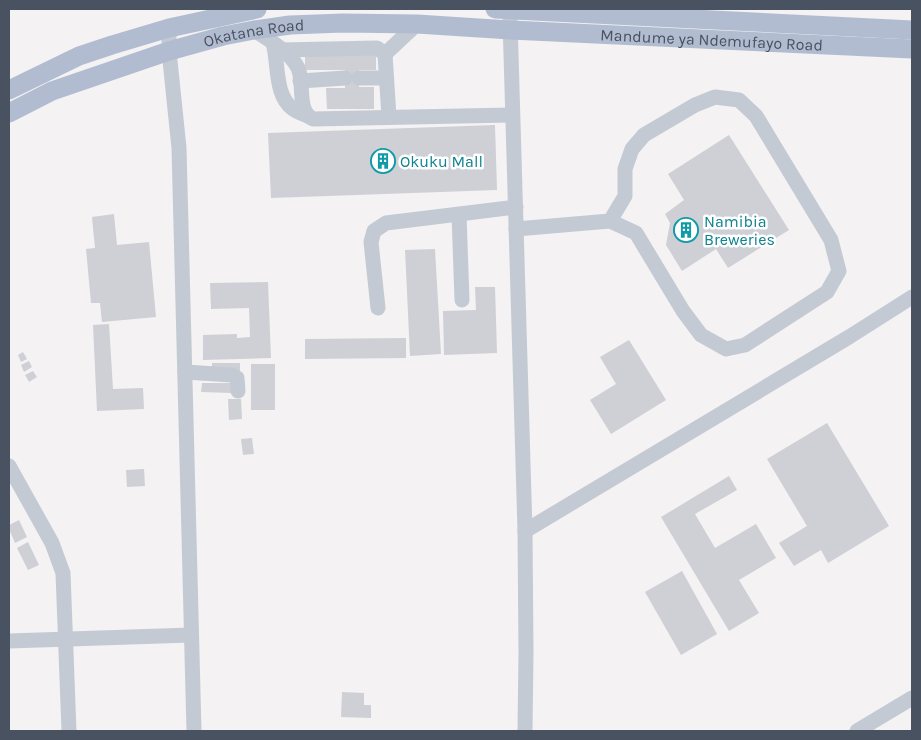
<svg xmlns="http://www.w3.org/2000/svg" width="921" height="740" viewBox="0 0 921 740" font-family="Karla,sans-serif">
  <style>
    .building { fill: #ced0d6 }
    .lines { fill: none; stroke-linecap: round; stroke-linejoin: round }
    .minor { stroke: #c3cad4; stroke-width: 15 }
    .major { stroke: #b1bcd1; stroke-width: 19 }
    .labels { text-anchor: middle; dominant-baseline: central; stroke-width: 5; stroke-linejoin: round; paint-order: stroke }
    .street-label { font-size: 16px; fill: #495260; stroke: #fff }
    .culture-label { font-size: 16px; fill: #0d838f; stroke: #fff; text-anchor: start }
  </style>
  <rect width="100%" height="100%" fill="#f4f2f2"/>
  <g class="building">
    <polygon points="376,55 376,70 359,70 359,87 374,87 374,109 327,109 326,88 345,88 345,70 305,70 305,56"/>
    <polygon points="495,125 497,190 271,198 268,133"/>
    <polygon points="729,135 789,230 728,268 716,249 682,271 666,245 670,223 665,214 684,200 668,174"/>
    <polygon points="114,214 117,245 149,242 156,317 102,322 100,303 91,303 86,249 95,248 92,217"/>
    <polygon points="435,249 441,354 410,356 405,250"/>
    <polygon points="268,282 271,358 203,360 203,335 237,334 237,338 250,337 249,308 211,309 210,283"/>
    <polygon points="475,287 495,287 497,353 444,355 443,311 476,310"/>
    <polygon points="109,324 113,389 143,388 144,409 97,411 93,325"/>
    <polygon points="406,338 406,358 305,359 305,339"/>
    <polygon points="629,340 666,400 611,434 590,400 616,384 600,357"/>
    <polygon points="23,352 27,359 21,362 18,355"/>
    <polygon points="29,361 32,367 24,372 21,365"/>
    <rect x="212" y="363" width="28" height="8"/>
    <rect x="251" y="364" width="24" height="46"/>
    <polygon points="33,371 37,377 29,382 25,375"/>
    <polygon points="202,383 231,383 231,393 201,392"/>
    <polygon points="228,399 241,399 242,419 229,420"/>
    <polygon points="827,423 889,526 828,563 821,550 794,566 779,543 807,526 767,459"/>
    <polygon points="252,438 254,454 243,455 241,439"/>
    <polygon points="144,469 145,486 127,487 126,470"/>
    <polygon points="729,476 737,490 695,514 715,548 756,524 776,558 739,580 759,613 729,631 661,517"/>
    <polygon points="19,520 27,537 15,543 9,529 9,525"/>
    <polygon points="28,542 39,565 28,570 17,548"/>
    <polygon points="682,571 717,634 681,655 645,592"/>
    <polygon points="342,692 364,693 364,705 371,705 371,718 341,717"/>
  </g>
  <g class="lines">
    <g class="minor">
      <polyline points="510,20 525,531 526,653 525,731"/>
      <polyline points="169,28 169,51 179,148 194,731"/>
      <path d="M 254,30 C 269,40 290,52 298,68 C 305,83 296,111 313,119 L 512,115"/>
      <path d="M 273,43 C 279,64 274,95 293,109 C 297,112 303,114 308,116"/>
      <polyline points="281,50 377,48 385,54 389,117"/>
      <polyline points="385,54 417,24"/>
      <polyline points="359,78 386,78"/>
      <polyline points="300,81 345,78"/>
      <polyline points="459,215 462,300"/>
      <polyline points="516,229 610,221 636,233 683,311 701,335 726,349 745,345 827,292 839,271 831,240 756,116 739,100 715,97 695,105 644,135 632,149 625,169 625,196 610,221"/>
      <polyline points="378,308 371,242 374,231 386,223 516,207"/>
      <polyline points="185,372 232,375 237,378 238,391"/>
      <polyline points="9,466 52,543 63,573 69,731"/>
      <polyline points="525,531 849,337 912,297"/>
      <polyline points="9,641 191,635"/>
      <polyline points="857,731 912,698"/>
    </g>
    <g class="major">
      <polyline points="495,9 912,30"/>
      <polyline points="9,90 79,56 112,45 169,28 257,9"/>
      <path id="s1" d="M 9,113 L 52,91 L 169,51 L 223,36 L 254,30 L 290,25 L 343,23 L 417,24 L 511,30 L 912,49"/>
    </g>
  </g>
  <defs>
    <symbol id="building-ring" viewBox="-11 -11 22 22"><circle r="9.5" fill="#fff" stroke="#0f9aa8" stroke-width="1.5"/><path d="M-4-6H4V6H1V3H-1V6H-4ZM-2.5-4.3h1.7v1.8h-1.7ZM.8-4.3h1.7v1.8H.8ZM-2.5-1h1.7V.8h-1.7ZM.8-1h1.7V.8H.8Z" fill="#0f9aa8"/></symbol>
  </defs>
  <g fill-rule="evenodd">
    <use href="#building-ring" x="369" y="147" width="28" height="28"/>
    <use href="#building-ring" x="672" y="216" width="28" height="28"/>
  </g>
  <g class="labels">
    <g class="street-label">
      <text stroke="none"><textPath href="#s1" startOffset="259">Okatana Road</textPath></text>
      <text stroke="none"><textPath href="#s1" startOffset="718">Mandume ya Ndemufayo Road</textPath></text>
    </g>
    <g class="culture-label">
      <text x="400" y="161">Okuku Mall</text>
      <text x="704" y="221">Namibia<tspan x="704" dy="18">Breweries</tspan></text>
    </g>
  </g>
  <rect width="921" height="740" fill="none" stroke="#495260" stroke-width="20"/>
</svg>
